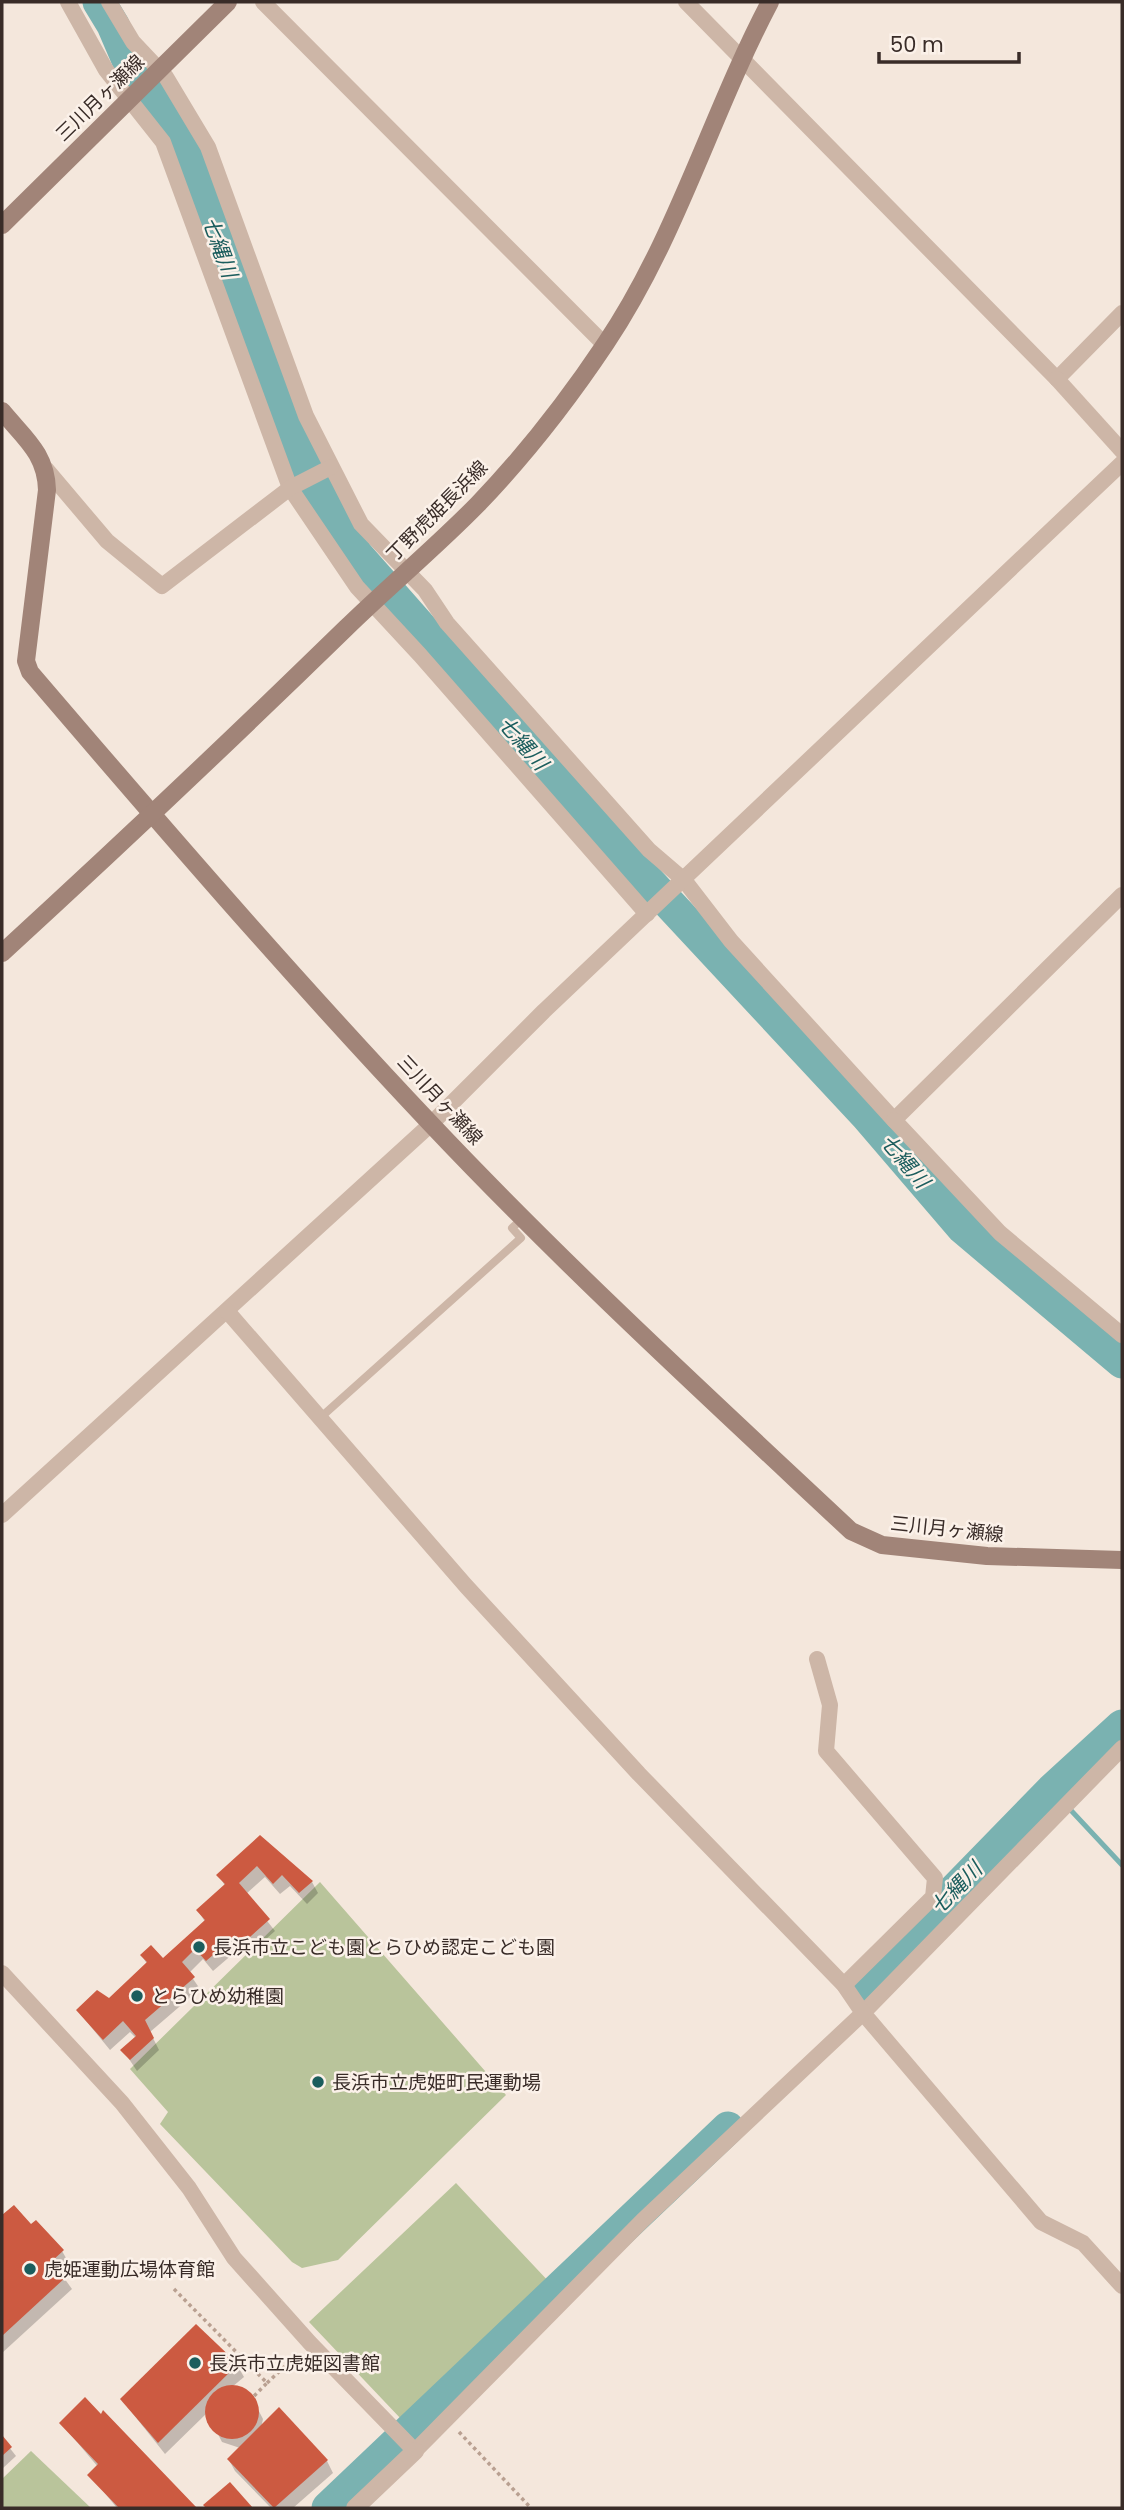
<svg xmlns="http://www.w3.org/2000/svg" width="1124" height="2510" viewBox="0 0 1124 2510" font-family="Poppins,'Noto Sans JP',sans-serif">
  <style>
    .green { fill: #b9c49b }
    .shadow { fill: #0003 }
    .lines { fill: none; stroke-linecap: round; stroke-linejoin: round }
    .stream { stroke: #7ab2b1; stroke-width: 5 }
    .river { stroke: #7ab2b1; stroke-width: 33 }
    .building { fill: #cc5a41 }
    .path { stroke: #b9a091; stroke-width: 3.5; stroke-dasharray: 3.5 3.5; stroke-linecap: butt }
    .service { stroke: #cdb6a7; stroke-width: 8 }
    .minor { stroke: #cdb6a7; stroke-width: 16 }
    .tertiary { stroke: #cdb6a7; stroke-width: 18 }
    .secondary { stroke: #a18478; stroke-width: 18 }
    .poi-dot { fill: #1b5d5d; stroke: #fbf1e9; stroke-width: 2.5 }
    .labels { text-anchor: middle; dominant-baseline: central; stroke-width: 5; stroke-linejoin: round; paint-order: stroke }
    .street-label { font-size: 19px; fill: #392c28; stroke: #fbf1e9 }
    .poi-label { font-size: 19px; fill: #392c28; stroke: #fbf1e9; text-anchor: start }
    .water-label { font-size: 21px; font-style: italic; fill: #1b5d5d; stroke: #fbf1e9 }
  </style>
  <rect width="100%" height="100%" fill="#f4e7dc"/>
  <g class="green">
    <polygon points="320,1882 506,2095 338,2260 302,2268 292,2262 160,2124 168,2112 130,2069"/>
    <polygon points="456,2183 551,2284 409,2419 406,2416 402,2420 309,2322"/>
    <polygon points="31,2451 91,2508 2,2508 2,2479"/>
  </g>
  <g class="shadow">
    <polygon points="260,1837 312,1882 318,1893 307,1904 290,1886 280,1894 265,1877 246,1894 275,1931 248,1955 241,1947 213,1971 203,1959 189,1973 200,1989 150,2032 159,2050 137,2071 123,2050 136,2038 130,2032 110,2050 78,2011 110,2000 147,1964 142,1956 163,1961 205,1922 198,1910 225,1886 219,1875"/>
    <polygon points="14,2207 31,2226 62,2251 69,2263 59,2271 72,2289 2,2353 2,2218"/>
    <polygon points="237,2365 244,2377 232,2387 250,2394 263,2419 261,2428 279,2410 327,2461 333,2473 293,2508 271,2508 235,2471 229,2460 240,2448 222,2442 207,2413 165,2454 122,2400"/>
    <polygon points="104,2413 195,2508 117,2508 90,2475 98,2467 61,2423 101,2417"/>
    <polygon points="2,2438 16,2456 2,2469"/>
  </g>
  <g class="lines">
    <polyline class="stream" points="1052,1790 1122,1865"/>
    <g class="river">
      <polyline points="99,2 113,25 131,67 178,134 289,433 330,513 357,555 571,798 867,1116 963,1228 1122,1362"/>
      <polyline points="861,1986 1052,1790 1122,1726"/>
      <polyline points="328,2508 728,2128"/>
    </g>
  </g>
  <g class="building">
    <polygon points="260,1835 313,1881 299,1893 282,1875 273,1884 257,1866 239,1883 270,1919 241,1945 234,1937 206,1961 195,1949 182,1962 195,1977 145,2020 154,2038 130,2060 120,2050 136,2036 123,2021 103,2040 76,2010 97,1990 109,1998 147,1962 140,1955 151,1945 163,1958 205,1920 196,1910 225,1884 216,1875"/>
    <polygon points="14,2205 31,2224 36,2220 64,2250 52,2261 66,2277 2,2336 2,2215"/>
    <polygon points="196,2324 238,2364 158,2443 120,2399"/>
    <circle cx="232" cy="2412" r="27"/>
    <polygon points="85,2397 101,2414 103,2410 197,2508 119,2508 87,2475 98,2464 59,2423"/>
    <polygon points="279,2407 328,2460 274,2508 227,2459"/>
    <polygon points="2,2435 12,2447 2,2456"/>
    <polygon points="230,2482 253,2508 206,2508 203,2505"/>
  </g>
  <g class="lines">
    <g class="path">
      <polyline points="174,2289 267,2383 254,2396"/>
      <polyline points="267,2383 298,2354"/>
      <polyline points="459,2432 531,2508"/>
    </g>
    <polyline class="service" points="320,1418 521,1238 512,1228 522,1219"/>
    <g class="minor">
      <polyline points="68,2 106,70 163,142 290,488 357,587 420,655 647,914"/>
      <polyline points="109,2 133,42 166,77 208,147 306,416 361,524 425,590 447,623 649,850 684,880 731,941 894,1120 1122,895"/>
      <polyline points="263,2 605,345"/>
      <polyline points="686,2 1057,379 1122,313"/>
      <polyline points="1057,379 1122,451"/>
      <polyline points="46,469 107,541 162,586 290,488 331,467"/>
      <polyline points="894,1120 1000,1233 1122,1335"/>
      <polyline points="2,1515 431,1124 544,1011 1122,463"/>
      <polyline points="817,1659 830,1705 826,1751 935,1878 933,1897 844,1985"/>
      <polyline points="1122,1748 863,2013 1041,2222 1083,2243 1122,2286"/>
      <polyline points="2,1973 122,2103 189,2188 234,2258 310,2343 415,2451 643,2220 863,2013 844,1985 639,1774 466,1586 227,1311"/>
    </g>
    <polyline class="tertiary" points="355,2508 415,2451"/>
    <g class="secondary">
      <polyline points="2,225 228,2"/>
      <path d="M 2,411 C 24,438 46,453 47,490 L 26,661 L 30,672 C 160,824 292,977 430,1123 C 564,1265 709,1398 851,1531 L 882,1545 L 987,1556 L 1122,1560"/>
      <path d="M 2,953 C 119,846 233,738 346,628 C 389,586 436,547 478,504 C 525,455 568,400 606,343 C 677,237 711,114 770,2"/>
    </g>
  </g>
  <g class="poi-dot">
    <circle cx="199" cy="1947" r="7"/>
    <circle cx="137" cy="1996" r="7"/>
    <circle cx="318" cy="2082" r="7"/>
    <circle cx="30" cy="2269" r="7"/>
    <circle cx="195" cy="2363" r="7"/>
  </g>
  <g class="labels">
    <g class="street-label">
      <text transform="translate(100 98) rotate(-44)">三川月ヶ瀬線</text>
      <text transform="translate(437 511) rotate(-45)">丁野虎姫長浜線</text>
      <text transform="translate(440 1100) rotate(47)">三川月ヶ瀬線</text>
      <text transform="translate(947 1529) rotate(6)">三川月ヶ瀬線</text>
    </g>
    <g class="poi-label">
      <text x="213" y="1947">長浜市立こども園とらひめ認定こども園</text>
      <text x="151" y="1996">とらひめ幼稚園</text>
      <text x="332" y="2082">長浜市立虎姫町民運動場</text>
      <text x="44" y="2269">虎姫運動広場体育館</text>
      <text x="209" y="2363">長浜市立虎姫図書館</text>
    </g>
    <g class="water-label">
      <text transform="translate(220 247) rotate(70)">七縄川</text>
      <text transform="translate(523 743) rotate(49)">七縄川</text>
      <text transform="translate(905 1161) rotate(50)">七縄川</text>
      <text transform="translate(956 1888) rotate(-46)">七縄川</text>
    </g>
  </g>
  <rect width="1124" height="2510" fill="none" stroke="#392c28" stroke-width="7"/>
  <path d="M879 52v10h140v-10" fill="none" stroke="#392c28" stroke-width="3.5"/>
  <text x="890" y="52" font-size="21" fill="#392c28" stroke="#fbf1e9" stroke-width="5" paint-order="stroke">50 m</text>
</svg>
